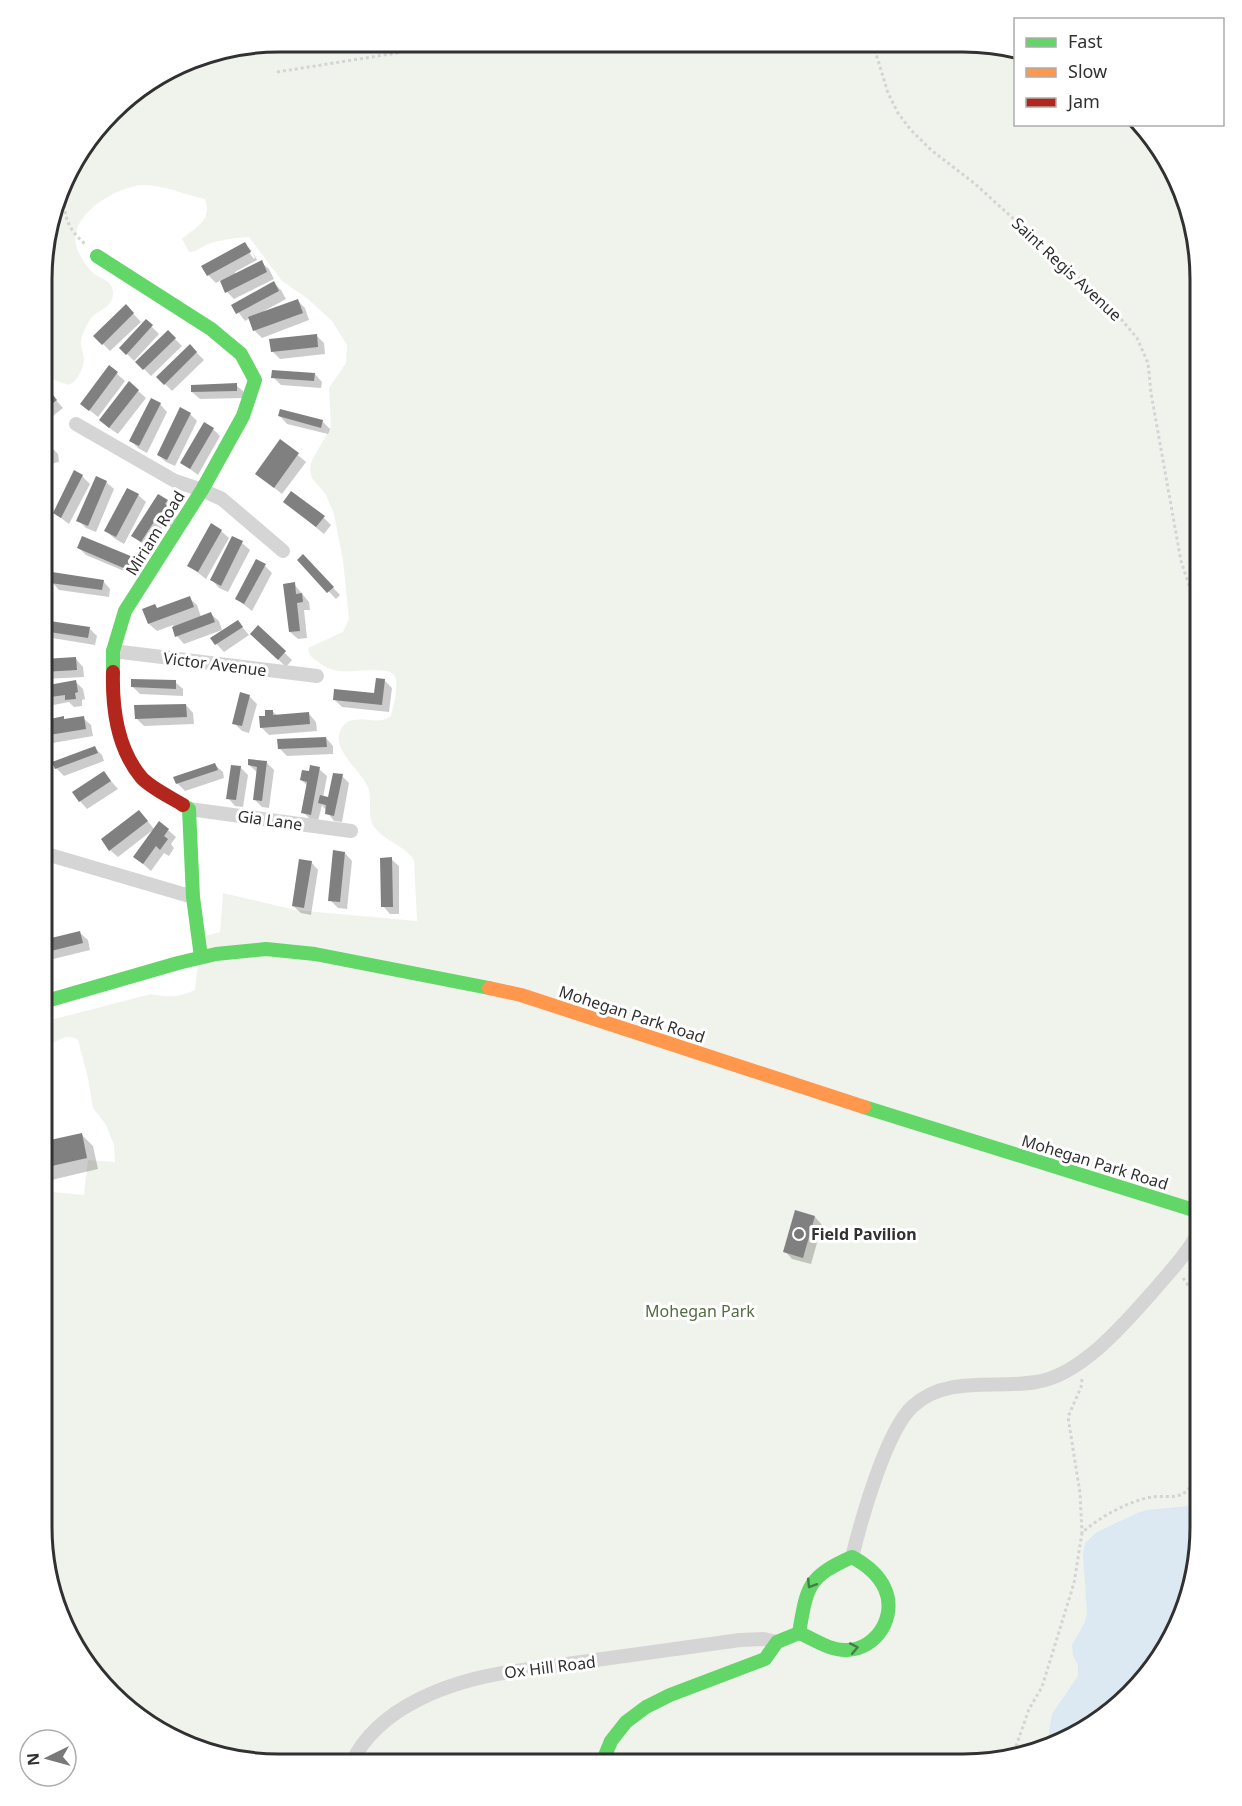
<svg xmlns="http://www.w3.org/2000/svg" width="1242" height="1806" viewBox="0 0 1242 1806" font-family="'Noto Sans',sans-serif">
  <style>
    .green { fill: #f0f3ec }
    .water { fill: #dce9f2 }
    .shadow { fill: #0003 }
    .building { fill: #808080 }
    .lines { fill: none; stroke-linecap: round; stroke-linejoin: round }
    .path { stroke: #d4d4d4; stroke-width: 3; stroke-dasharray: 3 3; stroke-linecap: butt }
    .street { stroke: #d5d5d5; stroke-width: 14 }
    .fast { stroke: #63d668; stroke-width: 14 }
    .slow { stroke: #ff974d; stroke-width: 14 }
    .jam { stroke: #b3261e; stroke-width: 14 }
    .oneway { stroke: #487b4a }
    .poi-dot { fill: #797979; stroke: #fff; stroke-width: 2 }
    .labels { text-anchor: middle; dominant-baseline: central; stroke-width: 6; stroke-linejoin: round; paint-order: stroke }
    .street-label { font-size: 16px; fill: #313131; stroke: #fff }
    .poi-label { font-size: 16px; font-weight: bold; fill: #313131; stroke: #fff; text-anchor: start }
    .park-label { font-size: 16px; fill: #546c3f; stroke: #fff }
    .rim { fill: none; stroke: #313131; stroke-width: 3 }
  </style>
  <rect width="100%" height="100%" fill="#fff"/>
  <path class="green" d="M 280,42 L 993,44 L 1015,50 L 1016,124 L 1134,125 L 1176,175 L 1200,280 L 1199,1542 L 1187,1603 L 1160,1659 L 1119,1705 L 1067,1740 L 962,1764 L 249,1762 L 189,1746 L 135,1715 L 66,1631 L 42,1526 L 43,1191 L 84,1195 L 88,1160 L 115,1162 L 114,1145 L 106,1125 L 93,1108 L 88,1078 L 78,1040 C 65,1031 55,1045 43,1046 L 43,1022 L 151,994 C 169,998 179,997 195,990 L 201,937 L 220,932 L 223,893 L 295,910 L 417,921 L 414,860 C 404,845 386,842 375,828 C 366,817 373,799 368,787 C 360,769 327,747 343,726 C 355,712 378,727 391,716 C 393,707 400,682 394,675 C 387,666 350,673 339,671 C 331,670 325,667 318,662 C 312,658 309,655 308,648 L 343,632 L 349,619 L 343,560 L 334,514 L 326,495 L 312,478 L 310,469 L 312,460 L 331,427 L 329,388 L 346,363 L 347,345 L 332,321 L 308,299 L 282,281 L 249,237 C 240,237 214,241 206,245 C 199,248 197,252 189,252 L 182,239 C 195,227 213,221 205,199 C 185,195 162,184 142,185 C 114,187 61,219 79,253 C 82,259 87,267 92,272 C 100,279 113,280 113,293 C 113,307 101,309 93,316 C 88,321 82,334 81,341 C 80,347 84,353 84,359 C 84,368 77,382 69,385 L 51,379 L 44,381 L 44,248 L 74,161 L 123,101 L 203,55 Z"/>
  <polygon class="water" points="1199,1502 1199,1542 1187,1603 1160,1659 1119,1705 1067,1740 1047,1744 1052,1714 1078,1676 1078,1665 1073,1656 1072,1645 1084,1624 1087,1614 1083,1554 1085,1543 1097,1532 1137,1513 1147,1510 1188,1506"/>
  <g class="shadow">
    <polygon points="245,244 252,251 248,251 254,259 255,258 252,251 257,260 235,272 236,275 261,262 269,269 274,279 234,299 227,292 221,280 216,283 208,275"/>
    <polygon points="274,283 281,290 286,299 264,311 264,313 297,300 305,308 309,320 262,338 254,330 250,318 245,321 233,305"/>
    <polygon points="126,306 141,322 110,351 95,336"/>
    <polygon points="146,321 159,334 134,361 121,348"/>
    <polygon points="168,332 182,346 151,376 137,362"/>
    <polygon points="316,335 324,343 325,354 280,359 272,351"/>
    <polygon points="190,346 204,360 172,391 158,377"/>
    <polygon points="110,368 125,381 98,417 82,404"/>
    <polygon points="315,374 322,382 321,388 281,385 273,377"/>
    <polygon points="236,385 244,392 244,398 200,399 192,392"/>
    <polygon points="138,391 146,398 118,434 108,427"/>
    <polygon points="49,392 63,408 44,423 44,396"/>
    <polygon points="160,404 167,412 147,453 138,448 131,441"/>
    <polygon points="190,414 197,421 175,466 166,462 158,455"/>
    <polygon points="280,416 322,421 330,429 328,434 287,424"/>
    <polygon points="213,429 220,436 198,475 182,463"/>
    <polygon points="281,441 306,462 282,494 257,474"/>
    <polygon points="50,446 58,454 59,462 44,465 44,448"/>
    <polygon points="82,476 90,484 69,524 54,513"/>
    <polygon points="106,482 114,489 96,532 86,528 78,520"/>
    <polygon points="138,495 146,502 124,544 114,538 106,531"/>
    <polygon points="167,501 174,508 172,511 177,516 170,527 165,524 149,549 133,536"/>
    <polygon points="285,502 324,518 331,525 324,534"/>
    <polygon points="221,531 229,538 206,579 189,566"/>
    <polygon points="233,538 242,543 250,550 228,592 219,588 212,580"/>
    <polygon points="79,548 132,559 140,566 136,576 86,555"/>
    <polygon points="299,560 310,563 340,595 336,599"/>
    <polygon points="265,566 272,573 252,611 237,599"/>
    <polygon points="103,581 110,589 109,597 59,590 52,582"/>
    <polygon points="294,584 309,602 310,610 304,610 307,638 298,639 290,632"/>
    <polygon points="189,598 197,605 201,617 211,614 219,621 222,630 184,644 177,636 173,625 157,631 149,624 155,606 158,609"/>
    <polygon points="43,621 89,628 97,636 95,645 46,637 43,634"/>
    <polygon points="238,622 249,635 224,652 212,639"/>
    <polygon points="258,627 292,660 286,667 252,634"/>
    <polygon points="76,659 83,667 84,677 43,679 43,660"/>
    <polygon points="384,680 392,688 389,712 342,707 335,700 376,695"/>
    <polygon points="76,682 83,689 85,699 82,700 82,706 74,707 69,702 48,706 43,701 43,687"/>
    <polygon points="175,682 183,689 183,696 140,694 132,686"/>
    <polygon points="249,696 257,704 249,733 242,731 234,723"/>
    <polygon points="186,705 193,713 194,724 144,726 136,718"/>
    <polygon points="272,711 278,716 309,714 316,722 317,731 269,735 261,727"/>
    <polygon points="63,718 66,721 83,718 91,725 93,736 47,744 43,740 43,725"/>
    <polygon points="326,738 333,746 333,754 287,756 279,748"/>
    <polygon points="94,747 102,755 104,761 64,776 56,768"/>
    <polygon points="266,762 274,770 269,808 262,807 255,800 257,772 249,765"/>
    <polygon points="215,765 223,772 224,778 185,791 177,783"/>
    <polygon points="240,767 248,775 243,807 235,806 228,798"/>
    <polygon points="319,769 327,776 323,798 329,799 342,776 349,783 342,822 334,821 322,805 318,821 311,820 303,812 308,786 301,780"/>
    <polygon points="104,773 118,789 87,809 80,801"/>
    <polygon points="146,819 154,829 118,857 110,850"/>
    <polygon points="168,830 176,837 171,844 174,848 169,856 164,853 151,871 135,857"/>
    <polygon points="345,853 352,861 347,909 338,908 330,900"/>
    <polygon points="391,859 399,866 399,914 390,914 383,906"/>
    <polygon points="311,862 318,870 311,915 301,913 293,906"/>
    <polygon points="80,933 88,940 90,950 45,961 43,959 43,941"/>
    <polygon points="81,1134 93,1146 98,1169 43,1182 43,1136 48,1135 54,1141"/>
    <polygon points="796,1212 815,1217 822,1225 811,1264 792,1259 785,1251"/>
  </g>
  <g class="building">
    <polygon points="245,242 251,252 207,276 201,266"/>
    <polygon points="262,260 267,272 225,293 220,281"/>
    <polygon points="274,281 279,291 236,314 231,305"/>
    <polygon points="298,299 303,313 253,331 248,317"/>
    <polygon points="126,304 134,313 102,345 93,336"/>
    <polygon points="146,319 153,325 126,355 119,348"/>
    <polygon points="168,330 176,338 143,370 135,362"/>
    <polygon points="317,334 318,347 271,352 269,339"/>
    <polygon points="190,344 197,352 164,385 156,377"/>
    <polygon points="109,365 118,372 89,411 80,404"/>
    <polygon points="272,370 315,373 314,381 271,378"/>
    <polygon points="129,381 139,390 109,428 99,420"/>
    <polygon points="237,383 237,391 191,392 191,385"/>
    <polygon points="49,390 57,400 44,410 44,394"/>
    <polygon points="151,398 161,403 139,446 129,441"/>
    <polygon points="180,407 191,413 167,460 157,455"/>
    <polygon points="280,409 323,420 321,428 278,416"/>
    <polygon points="204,422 214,428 190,469 180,463"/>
    <polygon points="280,439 299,453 274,488 255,474"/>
    <polygon points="74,470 83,475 61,518 53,513"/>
    <polygon points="96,476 107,481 88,526 76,521"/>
    <polygon points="127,488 139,494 116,537 104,531"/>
    <polygon points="291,491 325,516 316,527 283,502"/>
    <polygon points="158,494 168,500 165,504 170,507 162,521 157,517 141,542 131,536"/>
    <polygon points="211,523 222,530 198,572 187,566"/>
    <polygon points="82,536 133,557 128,570 77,548"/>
    <polygon points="232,536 243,541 221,586 210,580"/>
    <polygon points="303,554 334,587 327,593 297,560"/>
    <polygon points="256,559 266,564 244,604 235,599"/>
    <polygon points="52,572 104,580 102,590 50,583"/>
    <polygon points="295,582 296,594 302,593 303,602 297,603 300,631 289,632 283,584"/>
    <polygon points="190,596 194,607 148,624 142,609 155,604 157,608"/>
    <polygon points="211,612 215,622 175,637 172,627"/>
    <polygon points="43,620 90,627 88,638 43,631"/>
    <polygon points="238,620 243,627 215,645 210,638"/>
    <polygon points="258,625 286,651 278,660 250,634"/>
    <polygon points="76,657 77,670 43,672 43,659"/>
    <polygon points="376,678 385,679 382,705 333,700 334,689 374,693"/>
    <polygon points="131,679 176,680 176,689 131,687"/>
    <polygon points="76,680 78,692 75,693 76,699 65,700 65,695 43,698 43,686"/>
    <polygon points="240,692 250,695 242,726 232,724"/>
    <polygon points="186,704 187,717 135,719 134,705"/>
    <polygon points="265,710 273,710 273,715 309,712 310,724 260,728 259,716 265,716"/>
    <polygon points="64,716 64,719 84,716 86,729 43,736 43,723 50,722 50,719"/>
    <polygon points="326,737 327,747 278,749 277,739"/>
    <polygon points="95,746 98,753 55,769 52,762"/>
    <polygon points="248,759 267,761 262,801 253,800 257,767 248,765"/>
    <polygon points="215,763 218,770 176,784 173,777"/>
    <polygon points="231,765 241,766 236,800 226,799"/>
    <polygon points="310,765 320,767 311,815 301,813 307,782 300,780 302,770 309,771"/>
    <polygon points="104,771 111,781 79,802 72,792"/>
    <polygon points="333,773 343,774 334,816 325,814 326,805 318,803 320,795 328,797"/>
    <polygon points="139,810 148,821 109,851 101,839"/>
    <polygon points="159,821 169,829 164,836 168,839 160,850 156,846 143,864 133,857"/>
    <polygon points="333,850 345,852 340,902 328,901"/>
    <polygon points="392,857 393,907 381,907 380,858"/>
    <polygon points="299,859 312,861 304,908 292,906"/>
    <polygon points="80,931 83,943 43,953 43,940"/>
    <polygon points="49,1133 50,1140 82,1133 87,1158 43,1168 43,1135"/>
    <polygon points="795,1210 815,1216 803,1258 783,1252"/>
  </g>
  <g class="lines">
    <g class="path">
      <polyline points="873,44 888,93 898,113 910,129 931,150 974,183 1110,306 1137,338 1148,363 1151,393 1181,561 1190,588 1200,607"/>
      <polyline points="277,72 397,53 434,42"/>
      <path d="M 63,193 C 65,217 66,227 85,244"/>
      <polyline points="1183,1278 1197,1298 1200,1310"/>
      <polyline points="1082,1379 1081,1387 1068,1417 1080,1493 1082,1533"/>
      <path d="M 1014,1752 L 1029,1709 L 1042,1687 L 1074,1583 L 1082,1533 C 1097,1518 1131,1500 1152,1497 C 1163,1495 1175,1499 1184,1493 C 1194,1487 1196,1470 1199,1459"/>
    </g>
    <g class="street">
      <polyline points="76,424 175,481 202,490 222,499 283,551"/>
      <polyline points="113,651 317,676"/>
      <polyline points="189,809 351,831"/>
      <polyline points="43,853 193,897"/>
      <path d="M 852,1557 C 861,1521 886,1430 913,1406 C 947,1375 995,1389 1036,1382 C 1082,1375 1127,1321 1156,1288 C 1172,1269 1189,1252 1200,1229"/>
      <path d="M 352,1762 C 379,1706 451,1681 509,1672 L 740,1640 L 764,1639 L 777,1642"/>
    </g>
    <g class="fast">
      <polyline points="97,256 211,329 241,354 255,380 243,416 202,490 125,611 113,651 113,672"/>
      <polyline points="183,805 189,809 193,897 201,957"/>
      <polyline points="43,1002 178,963 216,954 266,949 315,954 489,988"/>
      <polyline points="864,1107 1200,1212"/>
      <path d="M 602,1763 L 611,1741 L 626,1722 L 646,1707 L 670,1695 L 765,1659 L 777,1642 L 799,1633 C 814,1639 830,1651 847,1650 C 877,1649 897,1616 885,1589 C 879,1575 865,1564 852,1557 C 807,1577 807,1587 799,1633"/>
    </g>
    <polyline class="slow" points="489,988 521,995 864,1107"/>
    <path class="jam" d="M 113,672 C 112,709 117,748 141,777 C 149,787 172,798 183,805"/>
  </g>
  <defs><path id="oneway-chevron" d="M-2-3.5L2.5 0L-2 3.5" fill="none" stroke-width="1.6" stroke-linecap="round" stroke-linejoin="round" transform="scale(1.5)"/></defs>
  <g class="oneway">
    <use href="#oneway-chevron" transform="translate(811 1584) rotate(122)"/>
    <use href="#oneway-chevron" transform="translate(854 1648) rotate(-11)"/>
  </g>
  <circle class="poi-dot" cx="799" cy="1234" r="6"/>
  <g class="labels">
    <g class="street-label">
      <text transform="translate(1067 269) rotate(43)">Saint Regis Avenue</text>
      <text transform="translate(155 533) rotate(-58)">Miriam Road</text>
      <text transform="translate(215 664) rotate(7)">Victor Avenue</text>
      <text transform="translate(270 820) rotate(8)">Gia Lane</text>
      <text transform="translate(632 1014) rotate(18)">Mohegan Park Road</text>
      <text transform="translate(1095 1162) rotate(17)">Mohegan Park Road</text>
      <text transform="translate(550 1667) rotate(-7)">Ox Hill Road</text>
    </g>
    <g class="poi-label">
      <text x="811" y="1234">Field Pavilion</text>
    </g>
    <g class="park-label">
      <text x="700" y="1311">Mohegan Park</text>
    </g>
  </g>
  <path d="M0 0H1242V1806H0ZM279 52H963A227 227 0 0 1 1190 279V1527A227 227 0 0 1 963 1754H279A227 227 0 0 1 52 1527V279A227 227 0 0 1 279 52Z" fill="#fff" fill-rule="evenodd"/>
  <path class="rim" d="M279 52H963A227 227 0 0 1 1190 279V1527A227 227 0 0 1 963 1754H279A227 227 0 0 1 52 1527V279A227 227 0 0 1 279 52Z"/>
  <rect x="1014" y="18" width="210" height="108" fill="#ffffff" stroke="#adadad" stroke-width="1.5"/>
  <rect x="1026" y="38" width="30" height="9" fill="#63d668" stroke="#adadad" stroke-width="1.5"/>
  <text x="1068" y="48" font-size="18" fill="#313131">Fast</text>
  <rect x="1026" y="68" width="30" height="9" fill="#ff974d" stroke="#adadad" stroke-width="1.5"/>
  <text x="1068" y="78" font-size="18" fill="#313131">Slow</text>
  <rect x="1026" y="98" width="30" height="9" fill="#b3261e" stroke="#adadad" stroke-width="1.5"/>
  <text x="1068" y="108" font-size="18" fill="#313131">Jam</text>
  <g transform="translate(48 1758) rotate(265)"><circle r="28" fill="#ffffff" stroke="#adadad" stroke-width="1.5"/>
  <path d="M0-4.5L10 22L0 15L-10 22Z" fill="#797979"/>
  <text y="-9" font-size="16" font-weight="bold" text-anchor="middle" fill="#313131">N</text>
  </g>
</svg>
